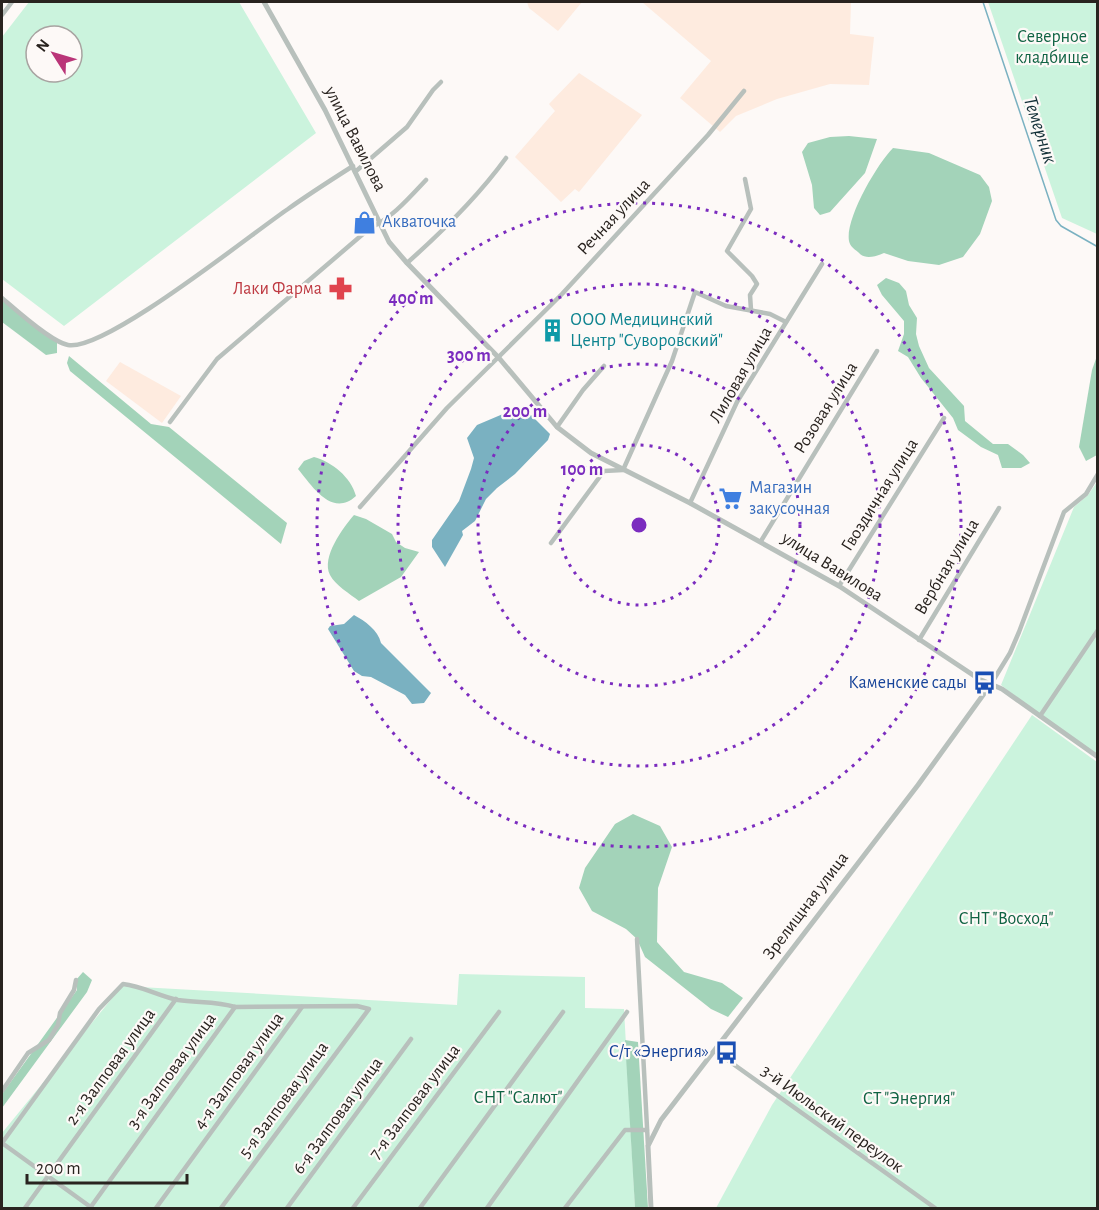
<svg xmlns="http://www.w3.org/2000/svg" width="1099" height="1210" viewBox="0 0 1099 1210" font-family="'Alegreya Sans',sans-serif">
  <style>
    .built { fill: #feebdf }
    .green { fill: #cbf3dd; fill-rule: evenodd }
    .forest { fill: #a3d3b9 }
    .water { fill: #7ab1c1 }
    .lines { fill: none; stroke-linecap: round; stroke-linejoin: round }
    .stream { stroke: #7ab1c1; stroke-width: 1.5 }
    .minor { stroke: #b8c0bc; stroke-width: 4.5 }
    .tertiary { stroke: #b8c0bc; stroke-width: 5 }
    .ring { fill: none; stroke: #7b2cbf; stroke-width: 3; stroke-dasharray: 3 6 }
    .labels { text-anchor: middle; dominant-baseline: central; stroke-width: 4.5; stroke-linejoin: round; paint-order: stroke }
    .park-label { font-size: 18px; fill: #106343; stroke: #fdf9f7 }
    .street-label { font-size: 18px; fill: #29231f; stroke: #fdf9f7 }
    .shop-label { font-size: 18px; fill: #366cbe; stroke: #fdf9f7; text-anchor: start }
    .health-label { font-size: 18px; fill: #be3a42; stroke: #fdf9f7; text-anchor: end }
    .culture-label { font-size: 18px; fill: #0d838f; stroke: #fdf9f7; text-anchor: start }
    .transit-label { font-size: 18px; fill: #164399; stroke: #fdf9f7; text-anchor: end }
    .water-label { font-size: 20px; font-style: italic; fill: #143138; stroke: #fdf9f7 }
    .centre { fill: #7b2cbf; stroke: #fdf9f7; stroke-width: 3 }
    .ring-label { font-size: 18px; text-anchor: middle; font-weight: bold; fill: #7b2cbf; stroke: #fdf9f7; stroke-width: 4.5; stroke-linejoin: round; paint-order: stroke }
  </style>
  <rect width="100%" height="100%" fill="#fdf9f7"/>
  <g class="built">
    <polygon points="527,2 582,2 558,31 529,8"/>
    <polygon points="642,2 851,2 850,34 874,37 869,85 830,84 777,99 736,116 720,132 680,98 711,61"/>
    <polygon points="579,73 642,115 579,192 575,189 561,202 515,157 555,111 549,104"/>
    <polygon points="120,362 181,396 162,423 106,381"/>
  </g>
  <g class="green">
    <path d="M 29,2 L 239,2 L 316,133 L 64,326 L 2,279 L 2,37 ZM 36,36 L 72,36 L 72,72 L 36,72 Z"/>
    <polygon points="988,2 1097,2 1097,234 1062,218"/>
    <polygon points="1097,482 1097,754 1040,716 1001,685 1074,507 1088,495"/>
    <polygon points="1032,715 1097,762 1097,1208 716,1208 772,1105"/>
    <polygon points="459,974 585,977 585,1008 624,1009 635,1208 2,1208 2,1133 122,986 457,1005"/>
  </g>
  <g class="forest">
    <polygon points="849,136 877,139 865,173 830,212 820,215 814,208 812,185 802,152 808,143 830,137"/>
    <path d="M 893,148 L 929,153 L 980,175 L 989,187 L 992,201 L 980,234 L 963,257 L 939,265 L 908,261 L 884,253 C 874,257 865,260 858,252 C 854,249 850,246 849,241 C 845,219 877,164 893,148 Z"/>
    <polygon points="886,278 899,283 906,291 909,305 917,318 916,334 919,346 929,368 964,406 965,421 993,444 1008,444 1023,455 1030,463 1021,468 1002,468 998,455 981,447 958,430 953,418 921,378 908,357 898,351 904,334 904,321 882,295 877,285"/>
    <polygon points="2,299 57,341 57,353 46,355 2,322"/>
    <polygon points="69,356 151,424 169,427 287,523 281,544 70,371 67,363"/>
    <polygon points="1097,356 1097,455 1086,461 1079,447 1092,370"/>
    <path d="M 314,457 C 332,462 351,477 356,496 C 332,518 312,486 298,469 L 304,461 Z"/>
    <path d="M 354,515 L 366,519 L 392,534 L 396,542 L 405,548 L 419,552 L 401,577 L 359,601 C 350,594 335,585 330,575 C 321,557 343,528 354,515 Z"/>
    <polygon points="633,814 660,826 672,847 658,888 657,942 684,972 722,983 743,998 728,1017 711,1009 645,957 637,939 626,929 592,911 579,888 585,868 615,824"/>
    <polygon points="83,972 92,980 87,992 2,1108 2,1094 77,990 76,980"/>
    <polygon points="625,1040 638,1042 648,1208 635,1208"/>
  </g>
  <g class="water">
    <polygon points="515,409 525,409 550,434 548,440 515,474 497,488 486,499 475,521 462,531 463,535 445,567 432,547 432,540 459,501 471,469 474,458 467,438 477,425"/>
    <path d="M 354,615 C 365,621 378,630 381,643 L 431,693 L 424,703 L 412,704 L 405,695 L 371,677 L 362,676 L 354,671 L 328,629 L 330,626 L 344,624 Z"/>
  </g>
  <g class="lines">
    <polyline class="stream" points="983,2 1056,220 1061,226 1098,247"/>
    <g class="minor">
      <polyline points="2,15 12,2"/>
      <polyline points="355,172 407,127 433,90 441,82"/>
      <polyline points="745,179 751,209 727,251 752,276 757,284 750,295 751,310"/>
      <path d="M 407,263 C 443,231 477,198 506,158"/>
      <path d="M 2,298 C 16,310 51,342 68,345 C 105,352 251,234 288,209 C 309,194 331,180 353,166"/>
      <path d="M 170,422 L 217,359 L 370,228 C 392,218 409,198 426,180"/>
      <polyline points="557,427 583,390 604,366"/>
      <polyline points="690,503 737,402 822,264"/>
      <polyline points="360,507 447,408 562,294 708,135 744,91"/>
      <polyline points="761,541 877,351"/>
      <polyline points="551,543 604,471 623,470 672,361 695,292 726,306 770,314 786,322"/>
      <polyline points="839,586 944,418"/>
      <polyline points="919,640 999,508"/>
      <polyline points="991,684 1010,653 1019,632 1064,512 1086,494 1098,474"/>
      <polyline points="1040,716 1098,630"/>
      <polyline points="637,939 648,1146"/>
      <polyline points="715,1051 935,1208"/>
      <polyline points="2,1091 28,1053 49,1040 58,1025 60,1013 74,990 76,980"/>
      <path d="M 2,1143 L 99,1009 L 123,984 C 142,986 159,996 178,1000 C 197,1003 217,1001 235,1007 L 357,1006 L 369,1009 L 221,1208"/>
      <polyline points="2,1143 92,1208"/>
      <polyline points="25,1208 176,999"/>
      <polyline points="90,1208 235,1007"/>
      <polyline points="156,1208 302,1007"/>
      <polyline points="287,1208 411,1039"/>
      <polyline points="353,1208 499,1012"/>
      <polyline points="420,1208 563,1012"/>
      <polyline points="487,1208 627,1012"/>
      <polyline points="565,1208 625,1130 647,1130"/>
    </g>
    <g class="tertiary">
      <polyline points="264,2 325,110 389,242 407,263 499,358 557,427 591,453 690,503 839,586 979,679 1002,689 1098,757"/>
      <polyline points="651,1208 648,1146 661,1120 918,785 991,684"/>
    </g>
  </g>
  <g class="ring">
    <circle cx="639" cy="525" r="80"/>
    <circle cx="639" cy="525" r="161"/>
    <circle cx="639" cy="525" r="241"/>
    <circle cx="639" cy="525" r="322"/>
  </g>
  <defs>
    <symbol id="shop-bare" viewBox="-9 -9 18 18"><path d="M-5-2.5h2.3a2.7 3.5 0 0 1 5.4 0H5L5.5 6h-11ZM-1.5-2.5h3a1.5 2.3 0 0 0-3 0Z" fill="#3f7fe0" stroke="#fdf9f7" stroke-width="2.5" paint-order="stroke"/></symbol>
    <symbol id="pharmacy-bare" viewBox="-9 -9 18 18"><path d="M-2-6h4v4h4v4h-4v4h-4v-4h-4v-4h4Z" fill="#e0444e" stroke="#fdf9f7" stroke-width="2.5" paint-order="stroke"/></symbol>
    <symbol id="building-bare" viewBox="-9 -9 18 18"><path d="M-4-6H4V6H1V3H-1V6H-4ZM-2.5-4.3h1.7v1.8h-1.7ZM.8-4.3h1.7v1.8H.8ZM-2.5-1h1.7V.8h-1.7ZM.8-1h1.7V.8H.8Z" fill="#0f9aa8" stroke="#fdf9f7" stroke-width="2.5" paint-order="stroke"/></symbol>
    <symbol id="supermarket-bare" viewBox="-9 -9 18 18"><path d="M-6-5.5h2.5l.6 2H6L4.5 2H-2.5L-4.4-4H-6ZM-1.5 3.2a1.3 1.3 0 1 0 .1 0ZM3 3.2a1.3 1.3 0 1 0 .1 0Z" fill="#3f7fe0" stroke="#fdf9f7" stroke-width="2.5" paint-order="stroke"/></symbol>
    <symbol id="bus-bare" viewBox="-9 -9 18 18"><path d="M-5-6H5V4H4V6H2V4H-2V6H-4V4H-5ZM-3.5-4V0h7V-4ZM-3.5 1.2v1.5H-2V1.2ZM2 1.2v1.5H3.5V1.2Z" fill="#1a4fb4" stroke="#fdf9f7" stroke-width="2.5" paint-order="stroke"/></symbol>
  </defs>
  <g fill-rule="evenodd">
    <use href="#shop-bare" x="348" y="206" width="33" height="33"/>
    <use href="#pharmacy-bare" x="324" y="272" width="33" height="33"/>
    <use href="#building-bare" x="536" y="314" width="33" height="33"/>
    <use href="#supermarket-bare" x="714" y="482" width="33" height="33"/>
    <use href="#bus-bare" x="968" y="666" width="33" height="33"/>
    <use href="#bus-bare" x="710" y="1036" width="33" height="33"/>
  </g>
  <g class="labels">
    <g class="park-label">
      <text x="1052" y="37">Северное<tspan x="1052" dy="21">кладбище</tspan></text>
      <text x="1006" y="919">СНТ "Восход"</text>
      <text x="518" y="1098">СНТ "Салют"</text>
      <text x="909" y="1099">СТ "Энергия"</text>
    </g>
    <g class="street-label">
      <text transform="translate(355 139) rotate(63)">улица Вавилова</text>
      <text transform="translate(614 217) rotate(-47)">Речная улица</text>
      <text transform="translate(741 375) rotate(-60)">Лиловая улица</text>
      <text transform="translate(826 408) rotate(-58)">Розовая улица</text>
      <text transform="translate(880 495) rotate(-58)">Гвоздичная улица</text>
      <text transform="translate(832 567) rotate(32)">улица Вавилова</text>
      <text transform="translate(947 567) rotate(-59)">Вербная улица</text>
      <text transform="translate(806 906) rotate(-53)">Зрелищная улица</text>
      <text transform="translate(111 1067) rotate(-54)">2-я Залповая улица</text>
      <text transform="translate(172 1071) rotate(-54)">3-я Залповая улица</text>
      <text transform="translate(239 1071) rotate(-54)">4-я Залповая улица</text>
      <text transform="translate(284 1100) rotate(-54)">5-я Залповая улица</text>
      <text transform="translate(415 1102) rotate(-53)">7-я Залповая улица</text>
      <text transform="translate(338 1116) rotate(-54)">6-я Залповая улица</text>
      <text transform="translate(832 1119) rotate(36)">3-й Июльский переулок</text>
    </g>
    <g class="shop-label">
      <text x="382" y="222">Акваточка</text>
      <text x="749" y="488">Магазин<tspan x="749" dy="21">закусочная</tspan></text>
    </g>
    <g class="health-label">
      <text x="322" y="289">Лаки Фарма</text>
    </g>
    <g class="culture-label">
      <text x="570" y="320">ООО Медицинский<tspan x="570" dy="21">Центр "Суворовский"</tspan></text>
    </g>
    <g class="transit-label">
      <text x="967" y="683">Каменские сады</text>
      <text x="709" y="1052">С/т «Энергия»</text>
    </g>
    <g class="water-label">
      <text transform="translate(1040 130) rotate(72)">Темерник</text>
    </g>
  </g>
  <circle cx="639" cy="525" r="9" class="centre"/>
  <g class="ring-label">
    <text x="411" y="304">400 m</text>
    <text x="469" y="361">300 m</text>
    <text x="525" y="417">200 m</text>
    <text x="582" y="475">100 m</text>
  </g>
  <rect width="1099" height="1210" fill="none" stroke="#29231f" stroke-width="6"/>
  <g transform="translate(54 54) rotate(307)"><circle r="28" fill="#fdf9f7" stroke="#a8a3a1" stroke-width="1.5"/>
  <path d="M0-4.5L10 22L0 15L-10 22Z" fill="#ba3578"/>
  <text y="-9" font-size="16" font-weight="bold" text-anchor="middle" fill="#29231f">N</text>
  </g>
  <path d="M27 1174v9h160v-9" fill="none" stroke="#29231f" stroke-width="3"/>
  <text x="36" y="1174" font-size="18" fill="#29231f" stroke="#fdf9f7" stroke-width="4.5" paint-order="stroke">200 m</text>
</svg>
